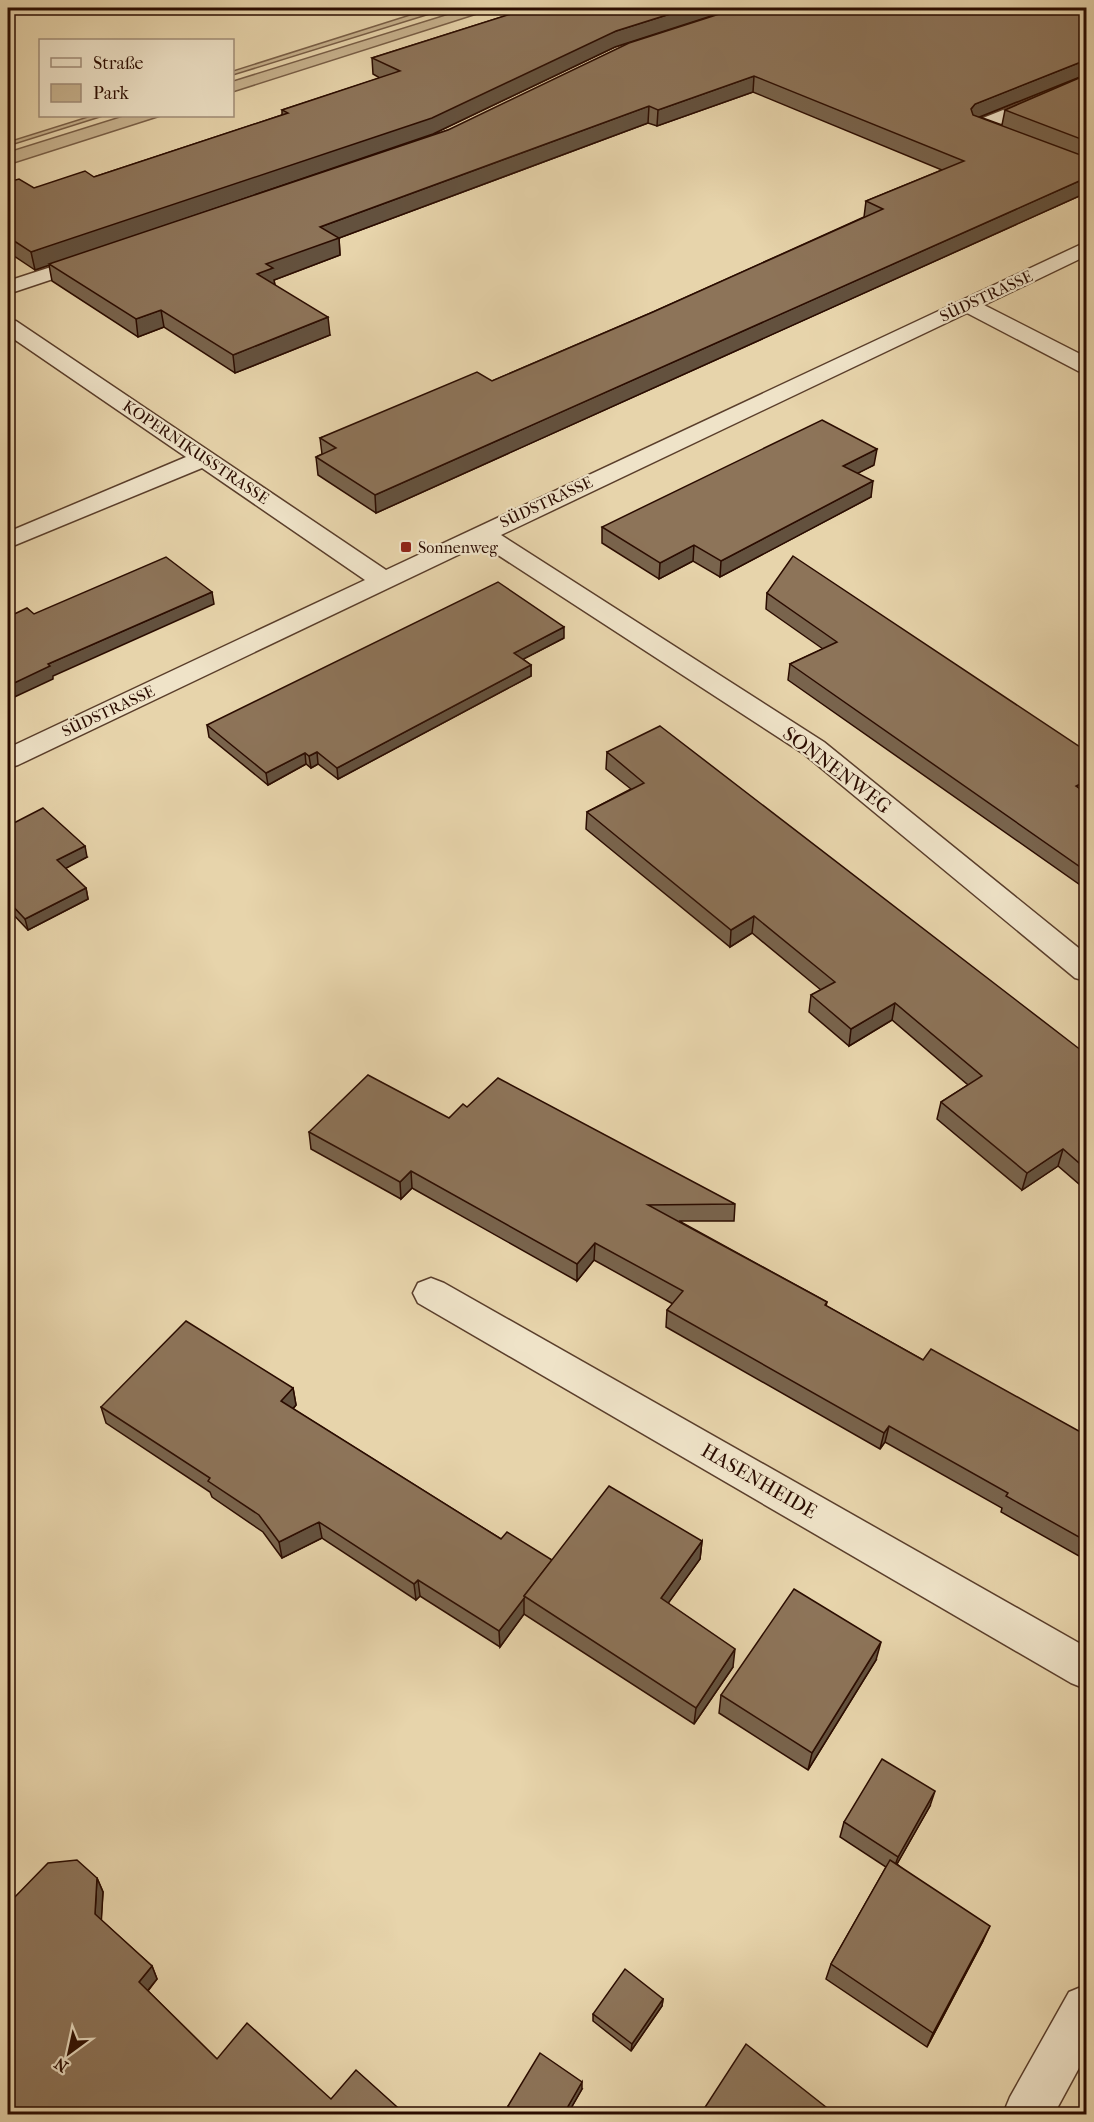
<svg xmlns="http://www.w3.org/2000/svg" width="1094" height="2122" viewBox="0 0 1094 2122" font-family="'IM FELL French Canon',serif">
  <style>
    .green { fill: #c7b28e; stroke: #795f47; stroke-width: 1.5 }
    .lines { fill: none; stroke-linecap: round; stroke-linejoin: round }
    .minor-casing { stroke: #5a3e2b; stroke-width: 3 }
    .minor { fill: #efe3c8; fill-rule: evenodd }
    .wall { fill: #79644d; stroke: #2b0c00; stroke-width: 1.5; fill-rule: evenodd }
    .shaded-wall { fill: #63513e; stroke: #2b0c00; stroke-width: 1.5 }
    .building { fill: #8d7459; stroke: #2b0c00; stroke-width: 1.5 }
    .poi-dot { fill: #8f2418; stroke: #efe3c8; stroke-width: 2 }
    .labels { text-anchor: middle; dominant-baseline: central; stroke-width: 4.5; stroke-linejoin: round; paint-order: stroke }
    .far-street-label { font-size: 16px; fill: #2b0c00; stroke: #efe3c8 }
    .far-poi-label { font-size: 16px; fill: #2b0c00; stroke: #efe3c8; text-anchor: start }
    .street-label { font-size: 20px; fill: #2b0c00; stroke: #efe3c8 }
  </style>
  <rect width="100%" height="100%" fill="#e7d4ab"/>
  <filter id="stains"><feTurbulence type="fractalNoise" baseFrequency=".00333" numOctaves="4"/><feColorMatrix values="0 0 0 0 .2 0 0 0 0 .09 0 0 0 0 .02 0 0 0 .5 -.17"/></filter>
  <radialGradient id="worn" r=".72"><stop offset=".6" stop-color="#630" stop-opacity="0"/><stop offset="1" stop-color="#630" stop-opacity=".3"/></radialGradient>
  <g class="green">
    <polygon points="432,8 449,8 233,75 233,71"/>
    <polygon points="468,8 496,8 233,92 233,81"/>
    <polygon points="91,116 103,116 8,146 8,142"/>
    <polygon points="123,116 161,116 8,165 8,152"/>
  </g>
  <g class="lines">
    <defs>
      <g id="minor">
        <polygon points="1086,77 1086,88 996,126 1086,161 1086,173 973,130 971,126 973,122"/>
        <polygon points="1086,242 1086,256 984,305 1086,357 1086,373 1078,371 967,313 501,535 824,742 1086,954 1086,981 1075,978 804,754 481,544 18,765 8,768 8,748 365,580 202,468 8,548 8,532 186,457 8,335 8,320 16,321 386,570"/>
        <polygon points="94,253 101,255 104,259 101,263 8,294 8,281"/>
        <polygon points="431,1278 444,1283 1086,1647 1086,1689 1071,1683 418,1303 413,1293 418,1283"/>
        <polygon points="1086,1985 1086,2055 1054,2114 1003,2114 1010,2097 1069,1992"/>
      </g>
    </defs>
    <use href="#minor" class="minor-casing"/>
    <use href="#minor" class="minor"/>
  </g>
  <g class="wall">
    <path d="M 530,8 L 736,8 L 615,47 L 433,134 L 246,198 L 448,130 L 1086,8 L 1086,193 L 376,513 L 318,475 L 316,457 L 322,454 L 320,438 L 492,381 L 653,312 L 864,217 L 866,201 L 942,170 L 753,92 L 657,126 L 648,123 L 339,238 L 340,255 L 274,280 L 275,285 L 330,335 L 235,373 L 164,327 L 138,337 L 52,281 L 49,265 L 35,270 L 8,252 L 8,182 L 34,188 L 94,177 L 282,115 L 282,110 L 380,78 L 373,74 L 372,58 ZM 1085,75 L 1086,76 L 1005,110 L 1002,125 L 980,117 Z"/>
    <polygon points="874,465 857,473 871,497 720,577 693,561 659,579 602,543 602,527"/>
    <polygon points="767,593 1086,751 1086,889 788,680 790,664 823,649 766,609"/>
    <polygon points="564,638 523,659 531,665 531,676 338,779 318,764 311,768 306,764 268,785 209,737 207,725"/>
    <polygon points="607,752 1086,1054 1086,1190 1058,1166 1022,1190 937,1119 941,1102 968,1085 892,1020 849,1046 809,1012 811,995 821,990 752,933 730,947 586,829 587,812 631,789 606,769"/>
    <polygon points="8,826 87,857 65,868 86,888 88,899 28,930 8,909"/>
    <polygon points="467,1107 735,1204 734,1221 679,1221 827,1302 826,1306 923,1360 1086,1435 1086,1560 1001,1512 1002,1508 885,1442 880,1449 666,1327 667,1310 673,1304 594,1260 577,1281 412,1188 401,1199 311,1149 309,1132 449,1118"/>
    <polygon points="293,1388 296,1405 293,1409 501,1539 552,1560 702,1541 700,1559 668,1603 733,1667 694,1724 524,1614 500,1647 420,1596 416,1600 322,1538 282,1558 263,1532 212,1497 210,1492 106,1423 101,1407"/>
    <polygon points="876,1660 808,1770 719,1713 721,1695"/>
    <polygon points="930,1806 897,1864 983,1941 927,2047 826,1979 831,1964 886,1867 840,1837 844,1822"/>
    <polygon points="97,1878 103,1892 101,1920 152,1966 157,1979 148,1991 217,2059 331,2099 406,2115 15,2115 8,2106 8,1904"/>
    <polygon points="663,1999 662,2006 631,2051 593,2021 593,2014"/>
    <polygon points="582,2089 567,2115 510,2115 508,2113 508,2106"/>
  </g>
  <g class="shaded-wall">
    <polygon points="689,8 736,8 615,47 433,134 35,270 31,252 616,31"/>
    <polygon points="1086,60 1085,75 972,120 971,109 975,104"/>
    <polygon points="754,76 753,92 657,126 658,110"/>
    <polygon points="649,106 648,123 339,238 340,255 274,280 275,286 257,274 266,264 320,227"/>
    <polygon points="1086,178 1086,193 376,513 375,495"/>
    <polygon points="161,310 164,327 138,337 136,319"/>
    <polygon points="328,317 330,335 235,373 233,355"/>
    <polygon points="877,449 874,465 841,482 843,466"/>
    <polygon points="873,481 871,497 720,577 721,561"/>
    <polygon points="694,545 693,561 659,579 660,563"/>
    <polygon points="212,592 214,604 53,676 53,679 8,700 8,686 48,664"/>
    <polygon points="564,627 564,638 514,664 514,653"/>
    <polygon points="531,665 531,676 338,779 337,768"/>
    <polygon points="317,752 318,764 311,768 309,756"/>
    <polygon points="305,753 306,764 268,785 266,773"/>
    <polygon points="1086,781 1086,794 1076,786"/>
    <polygon points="85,846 87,857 59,872 57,860"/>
    <polygon points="86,888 88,899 28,930 25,919"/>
    <polygon points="754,916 752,933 730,947 731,930"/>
    <polygon points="895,1003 892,1020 849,1046 851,1029"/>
    <polygon points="1063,1149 1058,1166 1022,1190 1027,1173"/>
    <polygon points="411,1171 412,1188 401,1199 400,1182"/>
    <polygon points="595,1243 594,1260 577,1281 577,1264"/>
    <polygon points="293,1388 296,1405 284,1418 281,1401"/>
    <polygon points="889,1426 885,1442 880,1449 884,1433"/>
    <polygon points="319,1522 322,1538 282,1558 279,1542"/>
    <polygon points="702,1541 700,1559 659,1616 661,1598"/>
    <polygon points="418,1580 420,1596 416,1600 414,1584"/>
    <polygon points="524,1598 524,1614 500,1647 499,1631"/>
    <polygon points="881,1642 876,1660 808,1770 812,1753"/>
    <polygon points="735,1649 733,1667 694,1724 696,1708"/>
    <polygon points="935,1791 930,1806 893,1871 898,1857"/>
    <polygon points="97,1878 103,1892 101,1927 95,1914"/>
    <polygon points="990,1926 983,1941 927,2047 933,2033"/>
    <polygon points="152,1966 157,1979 144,1995 139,1982"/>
    <polygon points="663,1999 662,2006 631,2051 632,2044"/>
    <polygon points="582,2082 582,2089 567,2115 563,2115"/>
  </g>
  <g class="building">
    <polygon points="530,8 689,8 616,31 432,118 31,252 8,237 8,182 19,179 34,188 85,171 94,177 288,113 282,110 400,71 372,58"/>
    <polygon points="738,8 1086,8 1086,60 975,104 971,109 973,115 1086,157 1086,178 375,495 316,457 336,448 320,438 477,372 492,381 653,312 883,209 866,201 964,161 754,76 658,110 649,106 320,227 339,238 266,264 273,268 257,274 328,317 233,355 161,310 136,319 49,264 448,130 629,43"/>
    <polygon points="1086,75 1086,141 1005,110"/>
    <polygon points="822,420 877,449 843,466 873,481 721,561 694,545 660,563 602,527"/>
    <polygon points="793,556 1086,751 1086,781 1076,786 1086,793 1086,871 790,664 837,642 767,593"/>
    <polygon points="166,557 212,592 48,664 50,666 8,686 8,617 27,608 34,614"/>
    <polygon points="498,582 564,627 514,653 531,665 337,768 317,752 309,756 305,753 266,773 207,725"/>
    <polygon points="660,726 1086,1054 1086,1169 1063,1149 1027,1173 941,1102 982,1076 895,1003 851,1029 811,995 835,982 754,916 731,930 587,812 644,783 607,752"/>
    <polygon points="43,808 85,846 57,860 86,888 25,919 8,901 8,826"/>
    <polygon points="368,1075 449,1118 463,1104 467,1107 498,1078 735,1204 648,1205 827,1302 825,1305 923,1360 931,1349 1086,1435 1086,1541 1006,1496 1008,1493 889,1426 884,1433 667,1310 683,1291 595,1243 577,1264 411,1171 400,1182 309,1132"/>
    <polygon points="186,1321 293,1388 281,1401 501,1539 507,1532 552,1560 524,1596 525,1597 499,1631 418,1580 414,1584 319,1522 279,1542 259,1515 208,1481 210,1478 101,1407"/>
    <polygon points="609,1486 702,1541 661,1598 735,1649 696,1708 524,1596"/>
    <polygon points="794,1589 881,1642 812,1753 721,1695"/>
    <polygon points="882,1759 935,1791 898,1857 844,1822"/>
    <polygon points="77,1860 97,1878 95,1914 152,1966 139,1982 217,2059 247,2023 331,2099 356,2070 406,2115 19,2115 8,2103 8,1904 48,1863"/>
    <polygon points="890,1860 990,1926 933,2033 831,1964"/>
    <polygon points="625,1969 663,1999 632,2044 593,2014"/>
    <polygon points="746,2044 836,2115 700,2115"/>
    <polygon points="540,2053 582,2082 563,2115 519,2115 508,2106"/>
  </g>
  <rect class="poi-dot" x="400" y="541" width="12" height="12" rx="3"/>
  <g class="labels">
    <g class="far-street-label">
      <text transform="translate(986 296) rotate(-25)">SÜDSTRASSE</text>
      <text transform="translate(196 452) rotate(34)">KOPERNIKUSSTRASSE</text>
      <text transform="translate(546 502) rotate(-25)">SÜDSTRASSE</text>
      <text transform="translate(108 711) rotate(-25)">SÜDSTRASSE</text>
    </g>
    <g class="far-poi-label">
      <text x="418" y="547">Sonnenweg</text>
    </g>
    <g class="street-label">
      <text transform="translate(837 770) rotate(37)">SONNENWEG</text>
      <text transform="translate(759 1481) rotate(30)">HASENHEIDE</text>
    </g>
  </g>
  <rect width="1094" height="2122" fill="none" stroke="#e7d4ab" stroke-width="30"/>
  <rect x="9" y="9" width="1076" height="2104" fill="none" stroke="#2b0c00" stroke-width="3"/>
  <rect x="15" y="15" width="1064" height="2092" fill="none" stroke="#2b0c00" stroke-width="1.5"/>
  <rect x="39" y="39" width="195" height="78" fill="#efe3c8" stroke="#a18d78" stroke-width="1.5"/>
  <rect x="51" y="58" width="30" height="9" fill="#efe3c8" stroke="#a18d78" stroke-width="1.5"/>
  <text x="93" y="69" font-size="18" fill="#2b0c00">Straße</text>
  <rect x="51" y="84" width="30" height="18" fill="#c7b28e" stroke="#a18d78" stroke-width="1.5"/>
  <text x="93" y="99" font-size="18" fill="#2b0c00">Park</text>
  <g transform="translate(69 2053) rotate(213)" stroke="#efe3c8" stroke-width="4.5" paint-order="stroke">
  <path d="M0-4.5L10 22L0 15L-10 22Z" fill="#2b0c00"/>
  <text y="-9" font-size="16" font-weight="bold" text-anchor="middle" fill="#2b0c00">N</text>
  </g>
  <rect width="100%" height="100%" filter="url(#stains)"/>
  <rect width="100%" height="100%" fill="url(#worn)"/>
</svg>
